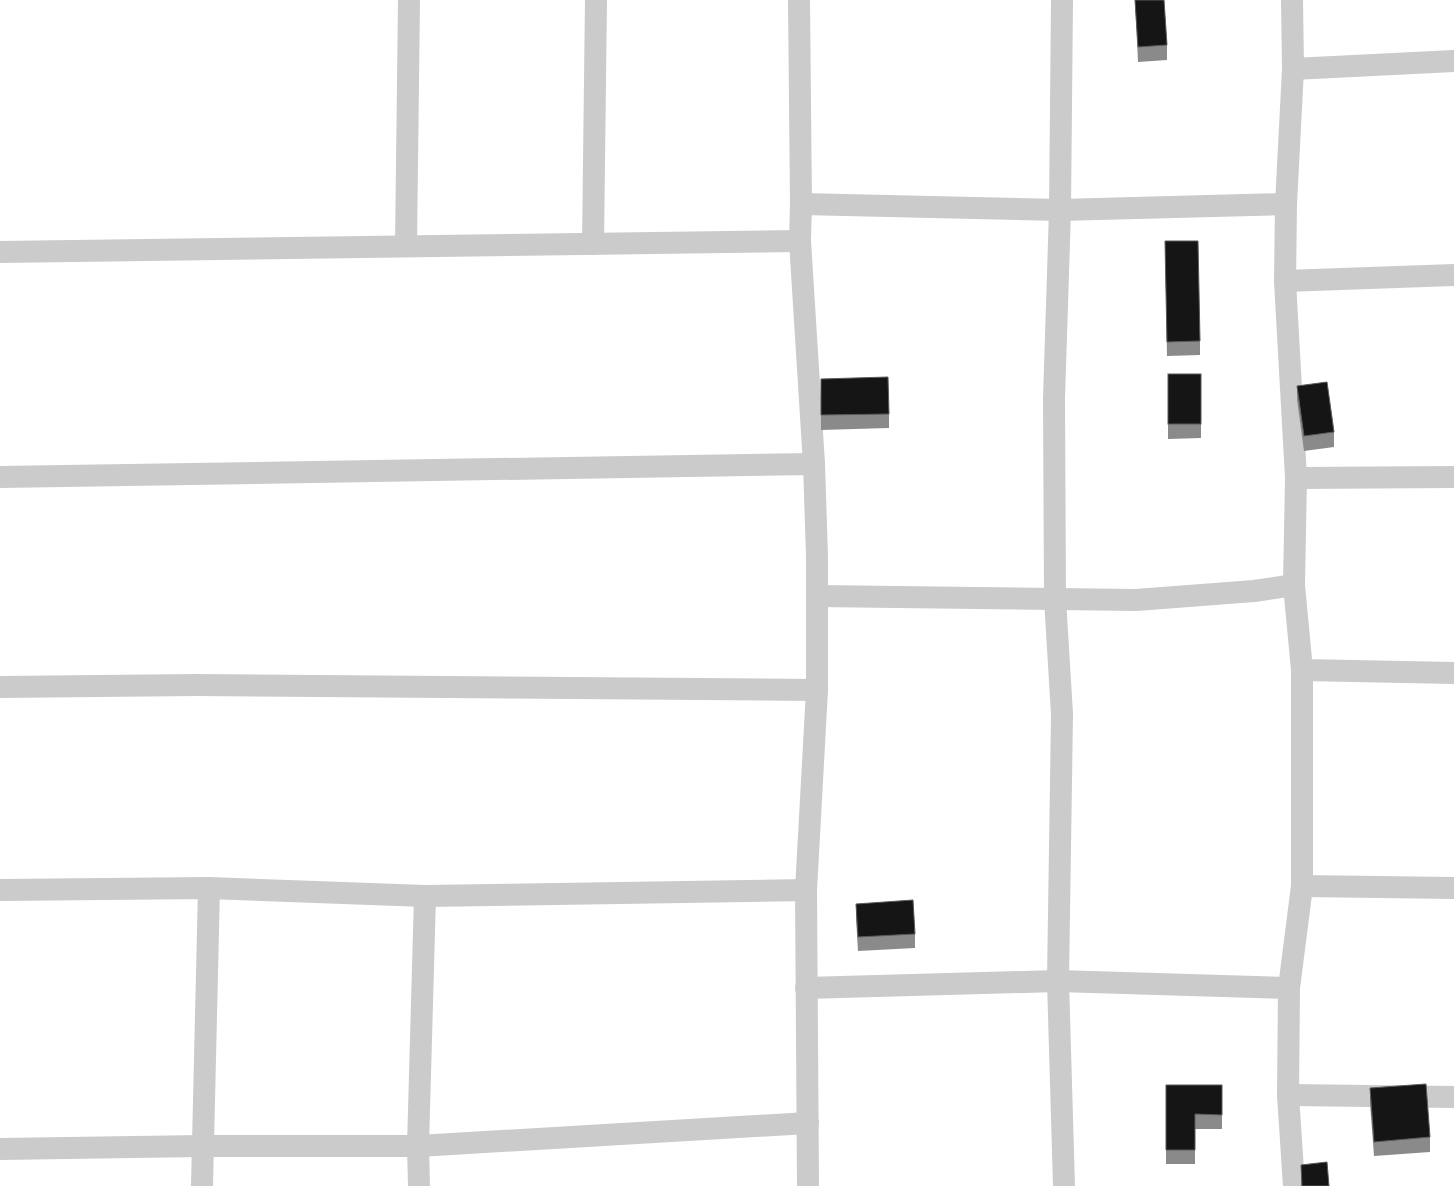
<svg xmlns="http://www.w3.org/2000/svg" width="1454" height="1186" viewBox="0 0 1454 1186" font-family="'Work Sans',sans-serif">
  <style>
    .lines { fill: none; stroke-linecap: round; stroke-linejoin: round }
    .minor { stroke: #cbcbcb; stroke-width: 22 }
    .wall { fill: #8a8a8a }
    .building { fill: #151515; stroke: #5b5b5b }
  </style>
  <rect width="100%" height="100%" fill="#fff"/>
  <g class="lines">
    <g class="minor">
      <polyline points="799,0 801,204 800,241 814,464 817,557 817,690 806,890 808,1186"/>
      <polyline points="1062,0 1060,210 1054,399 1055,599 1062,714 1058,981 1064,1186"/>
      <polyline points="1292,0 1293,69 1286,204 1285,281 1296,478 1294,585 1302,670 1302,886 1289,988 1288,1095 1294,1186"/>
      <polyline points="1293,69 1454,61"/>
      <polyline points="801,204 1060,210 1286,204"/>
      <polyline points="593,244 596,0"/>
      <polyline points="406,246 409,0"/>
      <polyline points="0,252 800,241"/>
      <polyline points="1285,281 1454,275"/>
      <polyline points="0,477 814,464"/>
      <polyline points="1296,478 1454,477"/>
      <polyline points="817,596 1136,600 1254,591 1294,585"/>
      <polyline points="1302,670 1454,673"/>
      <polyline points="0,687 196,685 817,690"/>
      <polyline points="1302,886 1454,888"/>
      <polyline points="0,890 209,888 425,896 806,890"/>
      <polyline points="806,988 1058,981 1289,988"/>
      <polyline points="1288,1095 1454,1097"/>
      <polyline points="0,1149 202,1146 418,1146 808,1123"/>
      <polyline points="202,1186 209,888"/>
      <polyline points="419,1186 418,1146 425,896"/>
    </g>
  </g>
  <g class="wall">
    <polygon points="1135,0 1164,0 1167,45 1167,60 1138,62"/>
    <polygon points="1165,241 1200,341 1200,355 1167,356"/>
    <polygon points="1168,374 1201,374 1201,438 1168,439"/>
    <polygon points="821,379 889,414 889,428 821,430"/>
    <polygon points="1297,386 1334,432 1334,447 1304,451 1297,400"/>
    <polygon points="856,904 915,934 915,948 858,951 856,918"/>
    <polygon points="1166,1085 1222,1085 1222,1129 1195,1129 1195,1164 1166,1164"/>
    <polygon points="1370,1088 1430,1137 1430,1152 1374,1156 1370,1103"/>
    <polygon points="1301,1165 1329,1186 1301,1186"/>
  </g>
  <g class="building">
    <polygon points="1135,0 1164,0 1167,45 1138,47"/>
    <polygon points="1165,241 1198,241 1200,341 1167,342"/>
    <rect x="1168" y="374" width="33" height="50"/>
    <polygon points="888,377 889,414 821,415 821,379"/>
    <polygon points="1327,382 1334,432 1304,436 1297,386"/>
    <polygon points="913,900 915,934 858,937 856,904"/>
    <polygon points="1426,1084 1430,1137 1374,1142 1370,1088"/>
    <polygon points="1166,1085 1222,1085 1222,1115 1195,1114 1195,1150 1166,1150"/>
    <polygon points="1327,1162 1329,1186 1302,1186 1301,1165"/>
  </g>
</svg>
